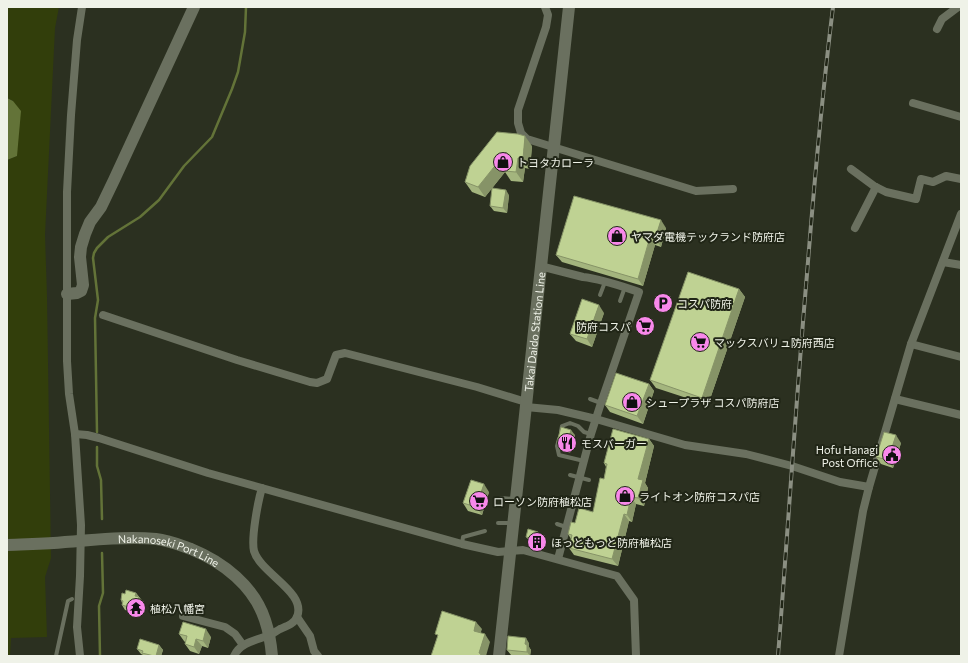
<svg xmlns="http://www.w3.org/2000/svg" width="968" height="663" viewBox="0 0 968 663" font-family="Commissioner,'Noto Sans JP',sans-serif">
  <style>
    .green { fill: #323e0b }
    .water { fill: #637338 }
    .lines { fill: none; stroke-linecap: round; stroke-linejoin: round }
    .stream { stroke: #637338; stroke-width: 2.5 }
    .lane { stroke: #6a705f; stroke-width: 4 }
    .street { stroke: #6a705f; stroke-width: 8 }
    .secondary { stroke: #6a705f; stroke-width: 12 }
    .rail-casing { stroke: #8b8f82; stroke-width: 4 }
    .rail { stroke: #212617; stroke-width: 2.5; stroke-dasharray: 8; stroke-linecap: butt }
    .wall { fill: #a4b57e }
    .shaded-wall { fill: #869367 }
    .building { fill: #bfd293; stroke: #869367 }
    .labels { text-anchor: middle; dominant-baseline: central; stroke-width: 4; stroke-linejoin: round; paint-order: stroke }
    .poi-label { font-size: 11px; fill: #eff2e8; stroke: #212617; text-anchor: start }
    .street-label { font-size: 11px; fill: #eff2e8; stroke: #212617 }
  </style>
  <rect width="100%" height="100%" fill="#2b3020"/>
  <polygon class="green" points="7,7 59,7 55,28 45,235 47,297 51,558 45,577 47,637 11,638 10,656 7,656 7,160 17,156 13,101 7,98"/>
  <polygon class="water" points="7,98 13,101 21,111 17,156 7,160"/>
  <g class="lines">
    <g class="stream">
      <polyline points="97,432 95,318 98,300 93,258 94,253 97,248 108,237 140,217 159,200 184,166 212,137 232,89 238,72 245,32 246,7"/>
      <polyline points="97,447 97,466 101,480 102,519"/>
      <polyline points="100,656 99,606 103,593 102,553"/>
    </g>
    <g class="lane">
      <polyline points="600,295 605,282"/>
      <polyline points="620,301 625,287"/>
      <polyline points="590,399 601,403"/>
      <polyline points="561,431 562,426 570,423 578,426 584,432 591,434"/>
      <polyline points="559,439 557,446 559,455 584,461"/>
      <polyline points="570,475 589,480"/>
      <polyline points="501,498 515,499"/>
      <polyline points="498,523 512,523"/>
      <polyline points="557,524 566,527"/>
      <polyline points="462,544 463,537 485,531"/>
      <polyline points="56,656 68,601 72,599"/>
    </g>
    <g class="street">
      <polyline points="545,7 548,15 546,27 518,110 518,123 521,133 527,139 696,191 733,189"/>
      <polyline points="937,29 942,19 958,7"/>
      <polyline points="913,103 961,117"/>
      <polyline points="851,169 874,186 886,192 916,199 921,179 933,182 946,176 961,179"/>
      <polyline points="855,228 876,187"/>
      <polyline points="943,262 961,265"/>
      <path d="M 540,266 L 583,277 C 602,279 621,286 639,292 L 601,403 L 591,434 L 558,559"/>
      <polyline points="103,315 237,360 310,382 317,383 327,379 336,355 345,353 477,387 526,402"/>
      <polyline points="911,344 961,357"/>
      <polyline points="895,399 961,415"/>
      <polyline points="526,407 558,410 596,419 685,445 746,454 792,466 840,482 869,487"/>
      <polyline points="75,434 87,435 99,438 208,473 462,544 498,552 523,550 617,576 634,600 636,656"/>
      <polyline points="183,616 225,627 235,634 243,645"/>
      <polyline points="297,617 310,636 314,651 318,656"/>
      <polyline points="80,656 77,627 80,576 81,525 75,434 69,394 67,361 67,192 71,115 77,40 82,7"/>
      <path d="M 234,656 C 240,642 257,640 270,635 C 273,633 277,631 280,629 C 287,626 294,624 297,617 C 307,592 261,574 254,551 C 251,538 258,501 262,488"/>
      <polyline points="839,656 863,511 869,487 911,344 961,214"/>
    </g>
    <g class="secondary">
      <polyline points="67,294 77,293 81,291 83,285 80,257 81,247 85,234 90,222 101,207 114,180 194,7"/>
      <path id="s1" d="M 7,545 C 26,544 46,544 65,542 C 95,540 126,536 156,539 C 168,540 180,545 191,549 C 223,562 254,586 265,620 C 269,632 271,644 272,656"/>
      <path id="s2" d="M 499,656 L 569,7"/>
    </g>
    <defs>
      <path id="rail" d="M 778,656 C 788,529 796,401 807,274 C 814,185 822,96 833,7"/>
    </defs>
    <use href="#rail" class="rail-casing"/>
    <use href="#rail" class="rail"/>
  </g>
  <g class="wall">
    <polygon points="532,146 530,169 525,168 523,182 511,181 505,172 485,197 472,192 465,182"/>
    <polygon points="509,195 507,213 494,211 490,206"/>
    <polygon points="666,228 661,247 655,245 643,286 562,262 556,255"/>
    <polygon points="739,289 745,297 708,405 656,388 650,380"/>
    <polygon points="604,313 592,347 576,341 570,334"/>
    <polygon points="649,384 654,391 643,424 610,412 605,405"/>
    <polygon points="575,435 570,453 562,451 558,446"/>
    <polygon points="649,439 654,446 645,483 648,488 644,506 636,504 632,522 629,521 618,566 574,555 569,548 571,539 568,534 575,523 593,512 604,479 606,467 604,463"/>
    <polygon points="901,443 893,468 881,464 876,457"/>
    <polygon points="489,492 482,515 468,511 463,503"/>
    <polygon points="526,537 543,539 541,547 532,544"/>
    <polygon points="136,593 143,602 140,610 136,609 135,613 125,610 122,605 122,603 121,600 125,594"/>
    <polygon points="179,634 211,637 208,648 202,646 199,654 190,651 185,644 185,642 184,641"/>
    <polygon points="529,643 529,647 531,650 530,656 511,655 507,650"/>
    <polygon points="159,645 163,650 161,656 145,656 141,654 137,649"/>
  </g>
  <g class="shaded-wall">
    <polygon points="525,136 532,146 530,169 523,159"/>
    <polygon points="506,152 504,171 505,172 485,197 478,187"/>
    <polygon points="518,158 525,168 523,182 516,172"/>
    <polygon points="506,190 509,195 507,213 503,208"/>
    <polygon points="661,220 666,228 661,247 655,239"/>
    <polygon points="650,237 655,245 643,286 638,279"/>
    <polygon points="739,289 745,297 708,405 702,398"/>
    <polygon points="599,305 604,313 592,347 587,339"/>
    <polygon points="649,384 654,391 643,424 637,416"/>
    <polygon points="571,430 575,435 570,453 566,448"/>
    <polygon points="896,435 901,443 893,468 888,460"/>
    <polygon points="649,439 654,446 645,483 648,488 644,506 638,498 638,479"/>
    <polygon points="484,484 489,492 482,515 476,507"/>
    <polygon points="631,497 636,504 632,522 627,515"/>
    <polygon points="624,514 629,521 618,566 612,559"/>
    <polygon points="538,532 543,539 541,547 536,539"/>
    <polygon points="136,593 143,602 140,610 137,605 135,596"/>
    <polygon points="133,604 136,609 135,613 132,608"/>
    <polygon points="476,622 482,629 479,638 474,631"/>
    <polygon points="206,629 211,637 208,648 203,641"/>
    <polygon points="485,634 490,642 486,656 480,656 479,653"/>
    <polygon points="526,638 529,643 529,647 531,650 530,656 527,652 525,644"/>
    <polygon points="196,639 202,646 199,654 194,647"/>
    <polygon points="159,645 163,650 161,656 156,656"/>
  </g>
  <g class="building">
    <polygon points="497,132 518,134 525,136 523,159 518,158 516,172 504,171 506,152 478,187 465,182 470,166"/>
    <polygon points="492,188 506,190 503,208 490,206"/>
    <polygon points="574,196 661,220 655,239 650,237 638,279 556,255"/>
    <polygon points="688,272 739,289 702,398 650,380"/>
    <polygon points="582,299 599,305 587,339 570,334"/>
    <polygon points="616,373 649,384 637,416 605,405"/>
    <polygon points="561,427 571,430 566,448 558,446 557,442"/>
    <polygon points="613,429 649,439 638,479 643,480 638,498 631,497 627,515 624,514 612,559 569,548 572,535 568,534 571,522 575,523 579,508 593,512 600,478 604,479 607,464 604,463"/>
    <polygon points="884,432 896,435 888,460 876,457"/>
    <polygon points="471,480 484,484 476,507 463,503"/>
    <polygon points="528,529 538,532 536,539 526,537"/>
    <polygon points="126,590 136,593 135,596 139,597 137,605 133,604 132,608 122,605 123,601 121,600 122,593 125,594"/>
    <polygon points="442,611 476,622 474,631 485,634 479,653 481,654 480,656 431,656 438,635 435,634"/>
    <polygon points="183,622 206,629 203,641 196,639 194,647 185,644 187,636 179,634"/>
    <polygon points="508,636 526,638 525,644 527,645 527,652 507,650"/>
    <polygon points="140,639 159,645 156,656 154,656 142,653 143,651 137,649"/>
  </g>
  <defs>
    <symbol id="shop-disc" viewBox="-11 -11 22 22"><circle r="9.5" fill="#f888ea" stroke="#212617"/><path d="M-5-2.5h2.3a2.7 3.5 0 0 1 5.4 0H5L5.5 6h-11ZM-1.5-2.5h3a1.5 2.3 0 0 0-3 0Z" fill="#111"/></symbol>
    <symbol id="parking-disc" viewBox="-11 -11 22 22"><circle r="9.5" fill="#f888ea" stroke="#212617"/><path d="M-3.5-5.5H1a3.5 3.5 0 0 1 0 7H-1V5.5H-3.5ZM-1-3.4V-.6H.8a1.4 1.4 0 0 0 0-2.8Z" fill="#111"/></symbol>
    <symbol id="supermarket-disc" viewBox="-11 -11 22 22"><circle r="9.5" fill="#f888ea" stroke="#212617"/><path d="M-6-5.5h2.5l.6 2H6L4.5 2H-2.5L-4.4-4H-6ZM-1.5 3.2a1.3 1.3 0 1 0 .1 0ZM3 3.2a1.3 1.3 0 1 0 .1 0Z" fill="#111"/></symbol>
    <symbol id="restaurant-disc" viewBox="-11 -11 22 22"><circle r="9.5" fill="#f888ea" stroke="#212617"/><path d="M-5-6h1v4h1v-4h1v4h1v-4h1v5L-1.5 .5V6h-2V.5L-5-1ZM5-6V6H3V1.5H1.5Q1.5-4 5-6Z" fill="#111"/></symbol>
    <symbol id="civic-disc" viewBox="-11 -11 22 22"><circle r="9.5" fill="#f888ea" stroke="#212617"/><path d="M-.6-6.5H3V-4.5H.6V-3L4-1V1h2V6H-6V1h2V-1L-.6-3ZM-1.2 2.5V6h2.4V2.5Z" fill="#111"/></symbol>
    <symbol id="building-disc" viewBox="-11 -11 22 22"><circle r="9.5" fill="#f888ea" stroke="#212617"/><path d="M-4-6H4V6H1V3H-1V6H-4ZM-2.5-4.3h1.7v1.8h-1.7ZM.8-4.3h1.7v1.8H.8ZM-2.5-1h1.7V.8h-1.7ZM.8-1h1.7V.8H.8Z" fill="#111"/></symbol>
    <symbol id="temple-disc" viewBox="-11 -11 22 22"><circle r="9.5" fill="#f888ea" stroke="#212617"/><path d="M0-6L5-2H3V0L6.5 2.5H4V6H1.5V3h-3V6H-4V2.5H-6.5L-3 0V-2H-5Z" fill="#111"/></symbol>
  </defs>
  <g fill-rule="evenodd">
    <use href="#shop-disc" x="492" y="151" width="22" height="22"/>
    <use href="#shop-disc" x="606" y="225" width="22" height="22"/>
    <use href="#parking-disc" x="652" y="292" width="22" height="22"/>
    <use href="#supermarket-disc" x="634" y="315" width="22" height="22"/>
    <use href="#supermarket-disc" x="689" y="331" width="22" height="22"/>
    <use href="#shop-disc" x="621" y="391" width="22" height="22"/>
    <use href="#restaurant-disc" x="556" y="432" width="22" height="22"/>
    <use href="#civic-disc" x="881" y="444" width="22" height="22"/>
    <use href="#shop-disc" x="614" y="485" width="22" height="22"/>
    <use href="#supermarket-disc" x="468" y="490" width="22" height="22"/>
    <use href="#building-disc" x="526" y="531" width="22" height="22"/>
    <use href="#temple-disc" x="125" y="597" width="22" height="22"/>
  </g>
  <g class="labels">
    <g class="poi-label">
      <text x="517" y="162">トヨタカローラ</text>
      <text x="631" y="236">ヤマダ電機テックランド防府店</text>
      <text x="677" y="303">コスパ防府</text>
      <text x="631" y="326" text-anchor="end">防府コスパ</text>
      <text x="714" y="342">マックスバリュ防府西店</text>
      <text x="646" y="402">シュープラザ コスパ防府店</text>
      <text x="581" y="443">モスバーガー</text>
      <text x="878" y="449" text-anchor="end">Hofu Hanagi<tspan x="878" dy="13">Post Office</tspan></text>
      <text x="639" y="496">ライトオン防府コスパ店</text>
      <text x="493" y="501">ローソン防府植松店</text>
      <text x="551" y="542">ほっともっと防府植松店</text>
      <text x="150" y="608">植松八幡宮</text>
    </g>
    <g class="street-label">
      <text stroke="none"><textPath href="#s2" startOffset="326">Takai Daido Station Line</textPath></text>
      <text stroke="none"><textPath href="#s1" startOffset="164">Nakanoseki Port Line</textPath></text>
    </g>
  </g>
  <rect width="968" height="663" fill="none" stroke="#eff2e8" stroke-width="16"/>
</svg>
